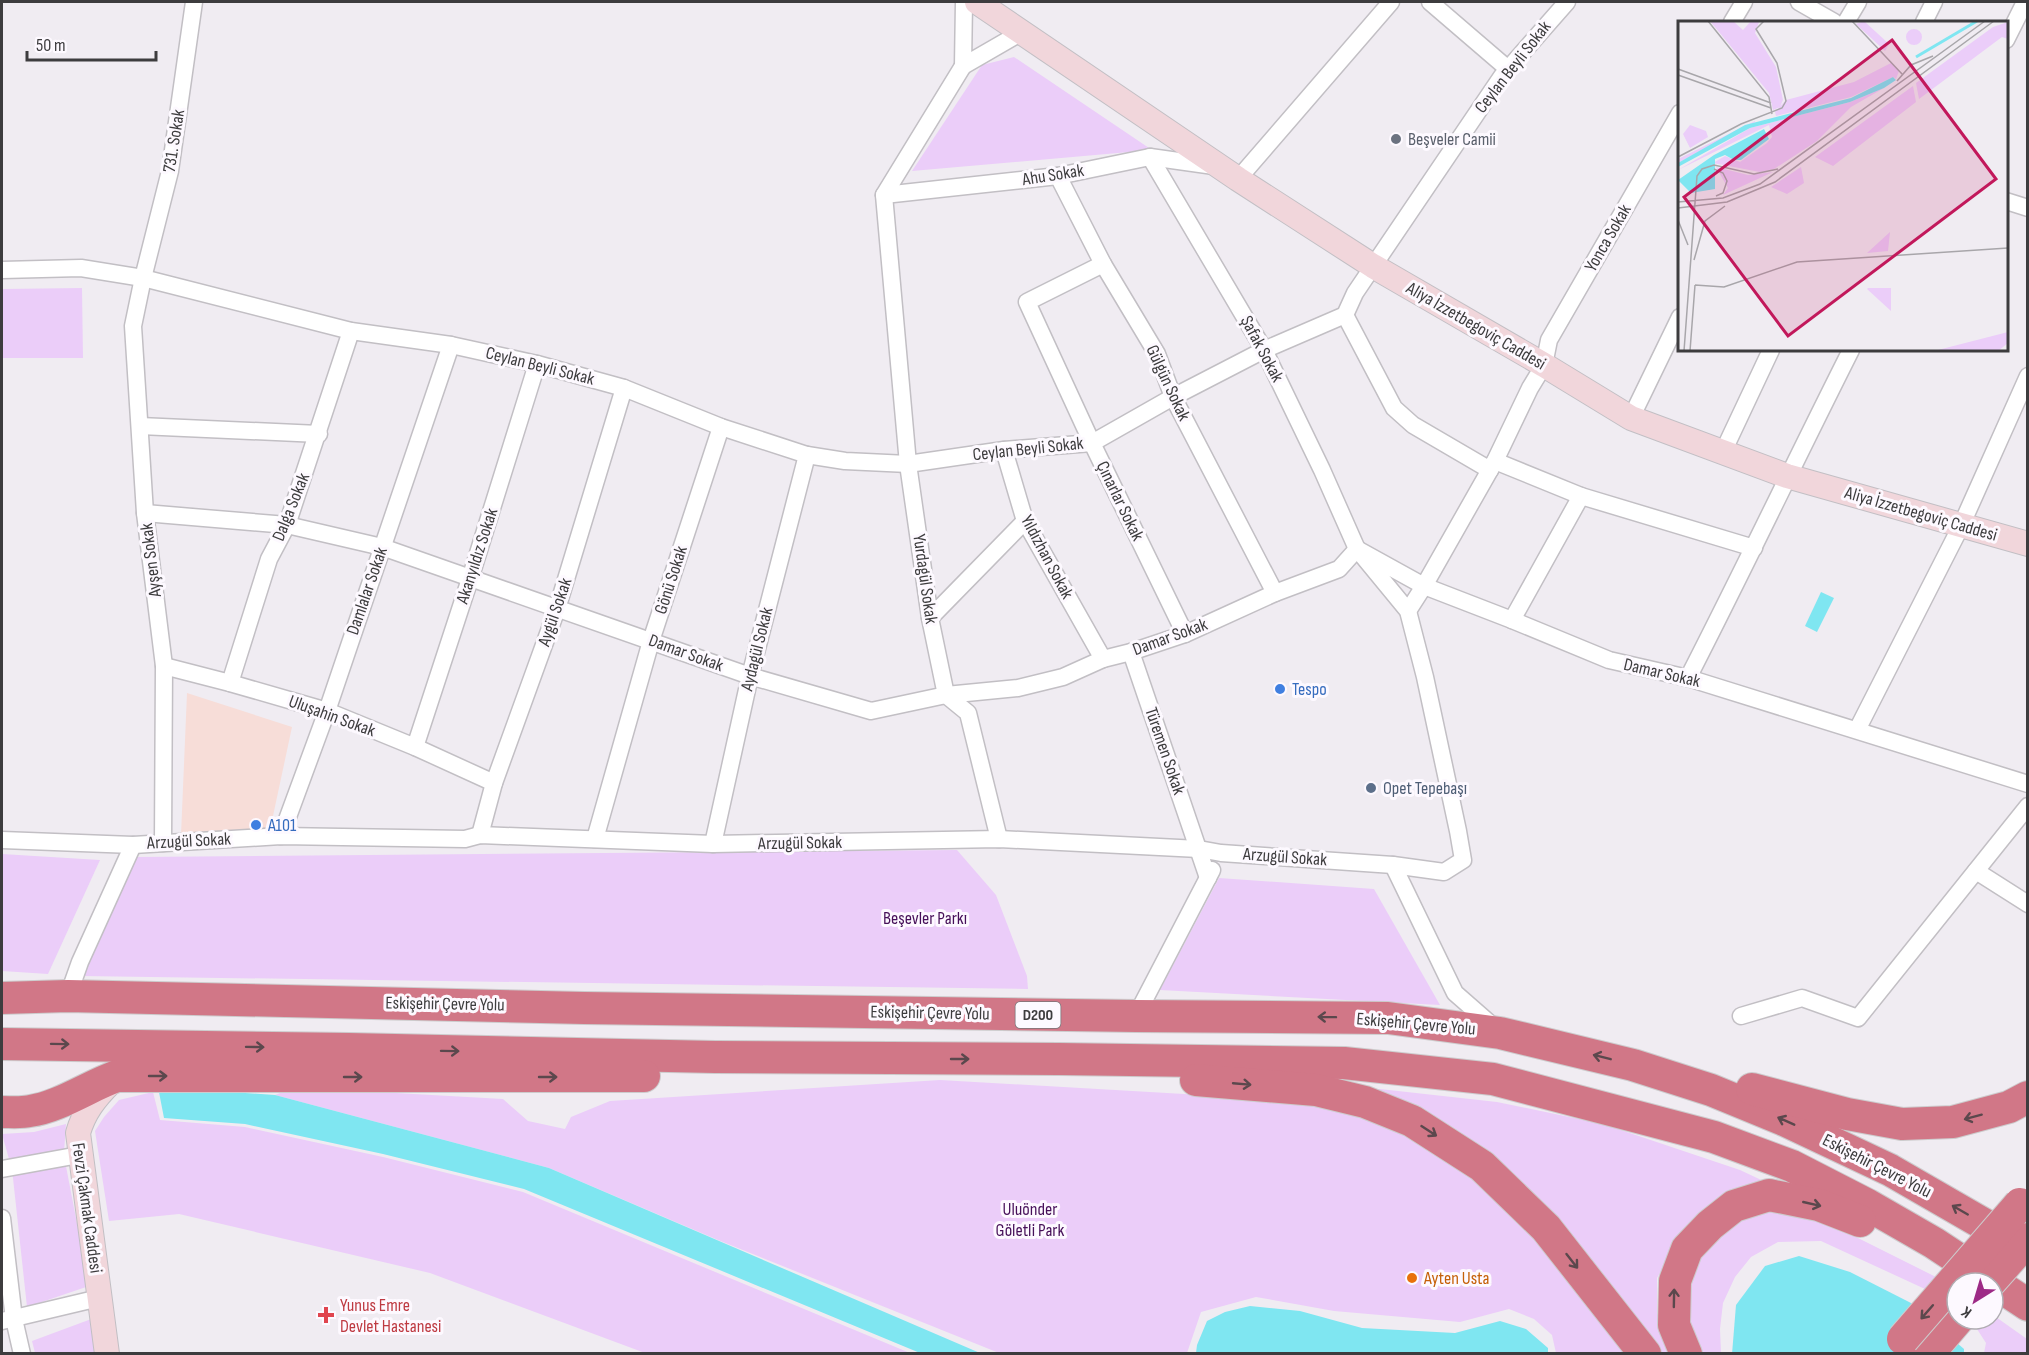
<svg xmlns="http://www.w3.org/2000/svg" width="2029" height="1355" viewBox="0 0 2029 1355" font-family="'Sofia Sans Condensed',sans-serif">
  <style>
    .commercial { fill: #f7ddd8 }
    .green { fill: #ebcdf9 }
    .water { fill: #7fe6f1 }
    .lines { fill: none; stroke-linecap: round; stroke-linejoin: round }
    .street-casing { stroke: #c2bfc4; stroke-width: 19 }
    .secondary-casing { stroke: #c2bfc4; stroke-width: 26 }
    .highway-casing { stroke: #cdcccd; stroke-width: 34 }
    .street { stroke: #fff; stroke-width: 16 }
    .secondary { stroke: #f1d6db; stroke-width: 24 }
    .highway { stroke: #d17787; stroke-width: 32 }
    .highway-bridge-casing { stroke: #cdcccd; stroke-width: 34; stroke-linecap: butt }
    .highway-bridge { stroke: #d17787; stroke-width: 32 }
    .oneway { stroke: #5b484d }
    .worship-dot { fill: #6b7280; stroke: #fdf9ff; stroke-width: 2 }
    .shop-dot { fill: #3f7fe0; stroke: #fdf9ff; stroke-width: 2 }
    .service-dot { fill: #5c6f8a; stroke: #fdf9ff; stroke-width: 2 }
    .food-dot { fill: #e8710a; stroke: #fdf9ff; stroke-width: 2 }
    .health-dot { fill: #e0444e; stroke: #fdf9ff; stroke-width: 2 }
    .labels { text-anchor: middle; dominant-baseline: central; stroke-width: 6; stroke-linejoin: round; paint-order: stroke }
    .shield { fill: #fdf9ff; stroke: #777578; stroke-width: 1.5 }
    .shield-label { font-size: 16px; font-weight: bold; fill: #3d3c3e }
    .street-label { font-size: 18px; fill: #3d3c3e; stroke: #fdf9ff }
    .worship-label { font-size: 18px; fill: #5b616d; stroke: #fdf9ff; text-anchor: start }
    .shop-label { font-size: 18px; fill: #366cbe; stroke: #fdf9ff; text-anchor: start }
    .service-label { font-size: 18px; fill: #4e5e75; stroke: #fdf9ff; text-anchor: start }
    .park-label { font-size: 18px; fill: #461059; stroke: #fdf9ff }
    .food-label { font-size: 18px; fill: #c56008; stroke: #fdf9ff; text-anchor: start }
    .health-label { font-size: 18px; fill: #be3a42; stroke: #fdf9ff; text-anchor: start }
    .inset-river { fill: none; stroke: #7fe6f1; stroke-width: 3 }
    .inset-road { fill: none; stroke: #a8a6aa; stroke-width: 1.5 }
    .view { fill: #c2185b; fill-opacity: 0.15; stroke: #c2185b; stroke-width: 3 }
    .inset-edge { fill: none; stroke: #3d3c3e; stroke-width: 3 }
  </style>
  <rect width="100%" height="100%" fill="#f0ecf2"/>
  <polygon class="commercial" points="187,693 292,727 270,830 181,835"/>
  <g class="green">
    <polygon points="1014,57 1152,150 912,171 982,65"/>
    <polygon points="82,288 83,358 2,358 2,289"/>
    <polygon points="957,850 996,895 1027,976 1028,989 81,976 136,857"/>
    <polygon points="2,854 100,860 48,974 2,971"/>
    <polygon points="1219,878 1374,889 1440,1005 1160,990"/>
    <polygon points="940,1080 1236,1097 1332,1106 1396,1128 1443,1152 1511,1206 1631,1353 1556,1353 1552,1335 1534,1319 1509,1309 1460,1322 1334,1311 1256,1297 1201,1312 1187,1353 999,1353 718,1240 549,1168 275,1095 301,1085 378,1092 503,1099 528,1121 565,1129 571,1117 610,1101"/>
    <polygon points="1358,1089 1380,1089 1497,1102 1603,1124 1740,1170 1774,1186 1682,1236 1657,1278 1657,1313 1672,1353 1656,1353 1529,1191"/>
    <polygon points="153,1092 160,1120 245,1127 383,1157 523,1192 910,1353 645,1353 430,1273 179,1214 109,1221 95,1131 104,1117 119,1100"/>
    <polygon points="66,1124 64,1152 9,1159 2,1134 34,1132"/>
    <polygon points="65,1161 89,1286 27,1307 12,1169"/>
    <polygon points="1782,1210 1836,1227 1938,1278 1925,1289 1821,1241 1778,1242 1751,1257 1735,1277 1723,1303 1720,1329 1721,1353 1700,1353 1689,1340 1688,1275 1701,1252 1730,1223 1757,1212"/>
    <polygon points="1993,1315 2027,1339 2027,1353 1984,1353 1986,1343 1977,1329 1986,1319 1993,1319"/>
    <polygon points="94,1318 100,1353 35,1353 32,1341"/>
  </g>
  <g class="water">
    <polygon points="1821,592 1834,598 1817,632 1805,626"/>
    <polygon points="158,1087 275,1095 549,1168 980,1353 920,1353 524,1189 383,1154 245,1124 164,1118"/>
    <polygon points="1799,1256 1850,1272 1911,1303 1964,1349 1964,1353 1732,1354 1736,1305 1765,1266"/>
    <polygon points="1250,1306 1300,1311 1362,1328 1455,1333 1500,1321 1526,1329 1548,1348 1548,1353 1196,1353 1197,1345 1207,1321 1225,1312"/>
  </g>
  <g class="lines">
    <defs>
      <g id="street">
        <polyline points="964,2 963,66 1022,32"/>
        <polyline points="1430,2 1508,69"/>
        <polyline points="1799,2 1834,22"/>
        <polyline points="1732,22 1744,2"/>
        <polyline points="1846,22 1858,2"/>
        <polyline points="1924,22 1934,2"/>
        <polyline points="2006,40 2025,2"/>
        <polyline points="1058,176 1103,264 1157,354 1173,397 1275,593"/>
        <polyline points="1238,179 1391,2"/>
        <polyline points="884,195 1058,176 1150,157 1214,166"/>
        <polyline points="2006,201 2028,208"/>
        <polyline points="1103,264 1027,302 1092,443 1185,634"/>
        <polyline points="2,270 81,268 143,278 351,331 451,345 537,364 624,388 721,427 807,455 845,461 908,464 1004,450 1092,443 1173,397 1264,350 1345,315 1355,293 1502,76 1567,2"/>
        <polyline points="1345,315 1394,408 1413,425 1490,470"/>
        <polyline points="1631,418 1680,317"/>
        <polyline points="140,426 319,434"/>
        <polyline points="1004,450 1025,521 1103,659"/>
        <polyline points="1723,452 1771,350"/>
        <polyline points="1495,461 1581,496 1754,548"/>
        <polyline points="145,513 287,525 382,547 750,676 871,711 946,695 1018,688 1063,677 1103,659 1131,652 1185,634 1275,593 1339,569 1357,549 1424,586 1512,620 1609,660 1688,678 2028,784"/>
        <polyline points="1408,611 1424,586 1495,461 1530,388 1544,365 1549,340 1680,113"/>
        <polyline points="930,618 1025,521"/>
        <polyline points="1512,620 1581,496"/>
        <polyline points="1131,652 1208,878"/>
        <polyline points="164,666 230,683 327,711 415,747 494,783"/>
        <path d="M 1688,678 C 1744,569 1796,459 1851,350"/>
        <polyline points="230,683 269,559 287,525 351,331"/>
        <polyline points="946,695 930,618 908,464 884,195 963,66"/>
        <polyline points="946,695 968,713 999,839"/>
        <polyline points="1857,730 1961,526 2028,376"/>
        <polyline points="415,747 470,579 537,364"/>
        <polyline points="480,835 494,783 557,609 624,388"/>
        <polyline points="281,836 327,711 451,345"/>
        <polyline points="595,839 651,641 721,427"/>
        <polyline points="2,840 133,845 281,836 465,839 480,835 713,844 999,839 1199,849 1221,853 1393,865 1444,872 1463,860 1458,831 1425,677 1408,611 1357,549 1322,470 1264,350 1150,157"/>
        <polyline points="163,843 164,666 145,513 133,326 143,278 170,171 194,2"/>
        <polyline points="713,844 750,676 807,455"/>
        <polyline points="1393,865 1455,993 1495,1028"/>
        <polyline points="1976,871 2028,904"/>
        <polyline points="68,996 80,962 133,845"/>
        <polyline points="1136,1016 1212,870"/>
        <polyline points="1741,1016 1802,998 1858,1018 2028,806"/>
        <polyline points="2,1169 79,1155"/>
        <polyline points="2,1218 14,1319 22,1354"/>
        <polyline points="2,1321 99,1298"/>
      </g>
      <g id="secondary">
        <polyline points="977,2 1238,179 1373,266 1544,365 1631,418 1787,476 2028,544"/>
        <path d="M 107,1354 L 78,1133 C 84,1112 95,1098 111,1082"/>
      </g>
      <g id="highway">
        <polyline points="2,998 68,996 584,1008 1136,1016 1388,1018 1500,1033 1633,1065 1711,1090 1784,1120 1890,1170 2020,1245"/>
        <polyline points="2,1044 349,1049 715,1057 1059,1059 1344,1063 1493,1079 1714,1137 1792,1166 1868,1205 1934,1243 2028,1305"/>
        <polyline points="1196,1080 1316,1090 1365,1102 1412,1121 1482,1166 1546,1228 1645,1354"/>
        <polyline points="1752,1089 1847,1114 1902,1124 1953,1122 2009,1107 2028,1097"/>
        <path d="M 2,1112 C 11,1112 21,1113 30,1111 C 59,1107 89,1086 117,1076 L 644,1076"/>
        <polyline points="1686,1354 1674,1325 1675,1281 1687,1249 1710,1225 1734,1206 1769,1195 1819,1205 1860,1221"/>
        <polyline points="1928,1354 1958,1319"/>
      </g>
    </defs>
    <use href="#street" class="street-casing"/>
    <use href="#secondary" class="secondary-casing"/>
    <use href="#highway" class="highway-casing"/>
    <use href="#street" class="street"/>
    <use href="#secondary" class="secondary"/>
    <use href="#highway" class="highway"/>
    <defs>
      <g id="highway-bridge">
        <polyline points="1989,1283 2028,1239"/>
        <polyline points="1903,1339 2020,1204"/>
      </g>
    </defs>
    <use href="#highway-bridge" class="highway-bridge-casing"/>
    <use href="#highway-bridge" class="highway-bridge"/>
  </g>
  <defs><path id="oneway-shaft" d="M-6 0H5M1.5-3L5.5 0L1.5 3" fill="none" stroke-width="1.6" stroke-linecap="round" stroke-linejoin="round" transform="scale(1.5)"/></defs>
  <g class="oneway">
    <use href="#oneway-shaft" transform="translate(1327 1017) rotate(-179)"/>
    <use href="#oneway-shaft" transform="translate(60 1044) rotate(1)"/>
    <use href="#oneway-shaft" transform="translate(255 1047) rotate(1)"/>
    <use href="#oneway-shaft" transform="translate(450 1051) rotate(1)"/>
    <use href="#oneway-shaft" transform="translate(1602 1057) rotate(-166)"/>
    <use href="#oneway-shaft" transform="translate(960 1059)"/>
    <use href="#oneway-shaft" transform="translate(158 1076)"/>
    <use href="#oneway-shaft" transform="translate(353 1077)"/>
    <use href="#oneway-shaft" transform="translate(548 1077)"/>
    <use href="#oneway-shaft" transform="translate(1242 1084) rotate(5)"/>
    <use href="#oneway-shaft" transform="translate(1973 1117) rotate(165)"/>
    <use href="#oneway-shaft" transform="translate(1786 1121) rotate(-156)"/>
    <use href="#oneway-shaft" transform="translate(1429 1131) rotate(33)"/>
    <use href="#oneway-shaft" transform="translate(1812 1204) rotate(13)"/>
    <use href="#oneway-shaft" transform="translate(1960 1210) rotate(-150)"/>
    <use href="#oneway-shaft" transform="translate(1572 1261) rotate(52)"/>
    <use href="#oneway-shaft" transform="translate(1674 1298) rotate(-89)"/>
    <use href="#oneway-shaft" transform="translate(1927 1312) rotate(131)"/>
  </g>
  <circle class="worship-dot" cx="1396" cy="139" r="6"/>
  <g class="shop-dot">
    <circle cx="1280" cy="689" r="6"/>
    <circle cx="256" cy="825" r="6"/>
  </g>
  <circle class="service-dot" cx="1371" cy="788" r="6"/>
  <circle class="food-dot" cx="1412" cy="1278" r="6"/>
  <path class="health-dot" d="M323 1306h6v6h6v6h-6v6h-6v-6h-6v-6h6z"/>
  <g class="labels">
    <rect class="shield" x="1015.5" y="1002" width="45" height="26" rx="4.5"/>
    <g class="shield-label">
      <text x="1038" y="1015">D200</text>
    </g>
    <g class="street-label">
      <text transform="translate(1513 67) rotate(-52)">Ceylan Beyli Sokak</text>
      <text transform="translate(174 141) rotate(-81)">731. Sokak</text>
      <text transform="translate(1053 175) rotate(-9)">Ahu Sokak</text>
      <text transform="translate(1608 238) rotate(-60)">Yonca Sokak</text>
      <text transform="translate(1476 326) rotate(30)">Aliya İzzetbegoviç Caddesi</text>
      <text transform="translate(1262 349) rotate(62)">Şafak Sokak</text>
      <text transform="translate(540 366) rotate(14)">Ceylan Beyli Sokak</text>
      <text transform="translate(1168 383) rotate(65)">Gülgün Sokak</text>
      <text transform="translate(1028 449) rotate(-6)">Ceylan Beyli Sokak</text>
      <text transform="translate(1120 501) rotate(64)">Çınarlar Sokak</text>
      <text transform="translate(291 507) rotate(-68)">Dalga Sokak</text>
      <text transform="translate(1921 514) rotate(16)">Aliya İzzetbegoviç Caddesi</text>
      <text transform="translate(477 556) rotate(-72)">Akanyıldız Sokak</text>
      <text transform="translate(1047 557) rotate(62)">Yıldızhan Sokak</text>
      <text transform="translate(151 560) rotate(-97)">Ayşen Sokak</text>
      <text transform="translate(925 579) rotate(82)">Yurdagül Sokak</text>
      <text transform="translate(671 580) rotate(-72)">Gönü Sokak</text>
      <text transform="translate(367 591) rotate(-71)">Damlalar Sokak</text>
      <text transform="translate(555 612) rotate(-71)">Aygül Sokak</text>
      <text transform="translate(1170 637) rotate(-20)">Damar Sokak</text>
      <text transform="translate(757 649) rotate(-76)">Aydagül Sokak</text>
      <text transform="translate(686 653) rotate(20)">Damar Sokak</text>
      <text transform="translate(1662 673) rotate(13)">Damar Sokak</text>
      <text transform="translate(332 716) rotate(20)">Uluşahin Sokak</text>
      <text transform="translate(1165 751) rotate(71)">Türemen Sokak</text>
      <text transform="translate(189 841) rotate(-3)">Arzugül Sokak</text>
      <text transform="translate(800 843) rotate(-1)">Arzugül Sokak</text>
      <text transform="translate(1285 857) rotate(4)">Arzugül Sokak</text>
      <text transform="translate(445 1004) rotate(1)">Eskişehir Çevre Yolu</text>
      <text transform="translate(930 1013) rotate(1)">Eskişehir Çevre Yolu</text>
      <text transform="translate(1416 1024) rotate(5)">Eskişehir Çevre Yolu</text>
      <text transform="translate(1877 1166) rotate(27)">Eskişehir Çevre Yolu</text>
      <text transform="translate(87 1208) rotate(82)">Fevzi Çakmak Caddesi</text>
    </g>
    <g class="worship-label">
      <text x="1408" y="139">Beşveler Camii</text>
    </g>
    <g class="shop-label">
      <text x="1292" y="689">Tespo</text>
      <text x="268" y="825">A101</text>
    </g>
    <g class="service-label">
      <text x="1383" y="788">Opet Tepebaşı</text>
    </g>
    <g class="park-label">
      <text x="925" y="918">Beşevler Parkı</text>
      <text x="1030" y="1209">Uluönder<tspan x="1030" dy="21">Göletli Park</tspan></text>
    </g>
    <g class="food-label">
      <text x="1424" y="1278">Ayten Usta</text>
    </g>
    <g class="health-label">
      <text x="340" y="1305">Yunus Emre<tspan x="340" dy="21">Devlet Hastanesi</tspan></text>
    </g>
  </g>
  <g transform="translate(1678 21)">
    <rect width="330" height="330" fill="#f0ecf2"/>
    <path d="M 32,0 L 55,0 L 65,9 L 73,0 L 81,1 L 77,12 L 98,46 L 105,79 L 102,86 L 95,89 L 91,72 ZM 186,0 L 211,23 L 207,30 L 178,3 ZM 330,1 L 330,18 L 324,16 L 241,78 L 238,62 L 315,6 ZM228 16a8 8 0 1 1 16 0a8 8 0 1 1-16 0ZM 213,42 L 221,50 L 218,58 L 215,56 L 173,76 L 98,95 L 97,91 L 108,79 L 176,61 ZM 235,65 L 238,81 L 155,145 L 137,136 ZM 206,67 L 173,86 L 139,120 L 96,148 L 82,151 L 35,142 L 47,135 L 62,141 L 89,122 L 94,116 L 91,104 L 0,149 L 72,107 L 172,81 ZM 77,100 L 77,101 L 0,142 L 0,138 ZM 12,104 L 28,110 L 30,116 L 12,127 L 5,113 ZM 38,146 L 70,154 L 95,151 L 45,174 L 50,167 ZM 123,146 L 126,162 L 109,173 L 93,166 ZM 212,211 L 210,230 L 189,232 ZM 213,267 L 213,290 L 189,268 L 190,267 ZM 330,311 L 330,322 L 320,330 L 256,330 Z" fill="#ebcdf9"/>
    <path d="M 215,56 L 218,59 L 206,67 L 172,81 L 72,107 L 0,146 L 0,142 L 67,104 L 173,77 ZM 86,108 L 91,118 L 63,139 L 56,139 L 47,134 L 37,138 L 37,168 L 13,172 L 0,159 L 36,134 Z" fill="#7fe6f1"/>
    <path class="inset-river" d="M 238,36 L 299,0"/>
    <path class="inset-road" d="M 30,0 L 91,76 L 94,93M 174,0 L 224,53M 0,48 L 93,82M 0,54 L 93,87M 219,60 L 233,44 L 255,35M 0,136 L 63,103 L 104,87 L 108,80 L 99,42 L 78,8 L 86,0M 36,148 L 45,152 L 49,160 L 45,172 L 38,175M 0,181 L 45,177 L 82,163 L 307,0M 0,187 L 49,181 L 97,161 L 316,0M 0,199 L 10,224M 16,239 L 27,200 L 47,185M 17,264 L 46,266 L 119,241 L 330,227M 6,330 L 19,155 L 24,148 L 36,144 L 76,153 L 100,148M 12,330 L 17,264"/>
    <path class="view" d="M 214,19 L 318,158 L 110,315 L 6,176 Z"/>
    <rect width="330" height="330" class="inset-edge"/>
  </g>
  <rect width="2029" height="1355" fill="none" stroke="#3d3c3e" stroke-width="6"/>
  <g transform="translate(1975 1301) rotate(217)"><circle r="28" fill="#fdf9ff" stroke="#b0adb2" stroke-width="1.5"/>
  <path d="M0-4.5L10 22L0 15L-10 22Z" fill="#9d2a86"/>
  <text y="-9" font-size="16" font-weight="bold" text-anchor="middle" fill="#3d3c3e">K</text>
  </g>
  <path d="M27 51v9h129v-9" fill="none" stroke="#3d3c3e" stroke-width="3"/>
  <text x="36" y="51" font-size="18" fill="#3d3c3e" stroke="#fdf9ff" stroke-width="4.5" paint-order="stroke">50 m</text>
</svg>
